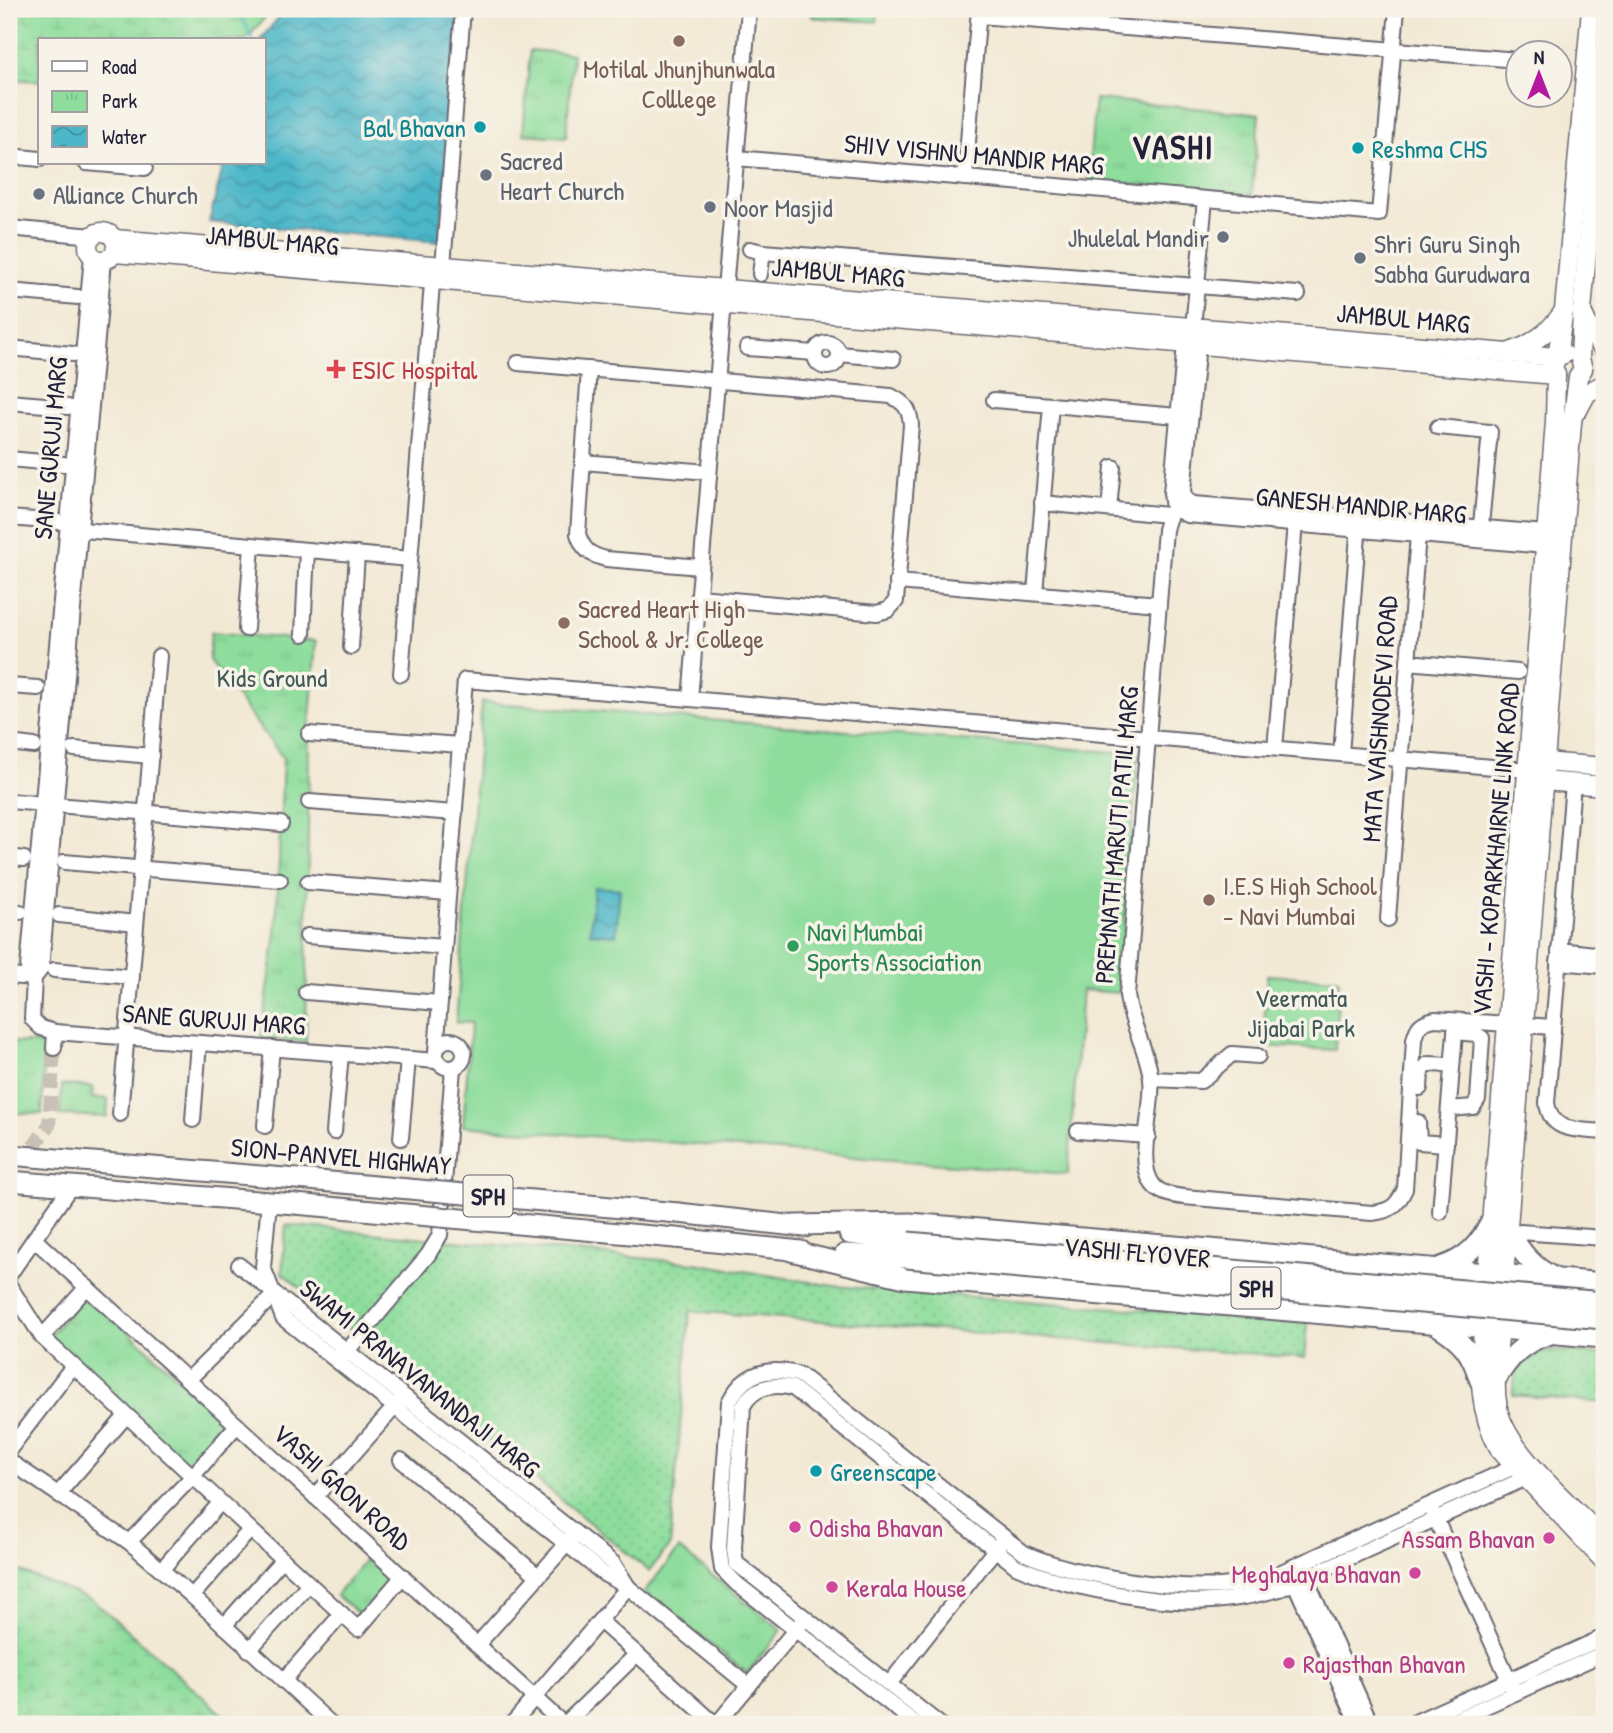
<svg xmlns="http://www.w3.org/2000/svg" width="1613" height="1733" viewBox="0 0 1613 1733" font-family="'Patrick Hand',sans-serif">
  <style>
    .grass { fill: url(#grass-dots); stroke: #58806c; stroke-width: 2 }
    .wetland { fill: url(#wetland-marsh); stroke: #58806c; stroke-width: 2 }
    .park { fill: url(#park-tufts); stroke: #58806c; stroke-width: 2 }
    .garden { fill: #8edd9c; stroke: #58806c; stroke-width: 2 }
    .water { fill: url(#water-waves); stroke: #376c82; stroke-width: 2 }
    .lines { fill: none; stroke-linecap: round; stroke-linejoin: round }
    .stream { stroke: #4cb7c9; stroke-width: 2.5 }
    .minor-tunnel { stroke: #c8c1b5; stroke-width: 14; stroke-dasharray: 14 7; stroke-linecap: butt }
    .minor-casing { stroke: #6b6871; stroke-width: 18 }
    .major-casing { stroke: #6b6871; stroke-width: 21 }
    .highway-casing { stroke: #6b6871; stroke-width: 23 }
    .minor { stroke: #fff; stroke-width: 14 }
    .major { stroke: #fff; stroke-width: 18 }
    .highway { stroke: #fff; stroke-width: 19 }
    .highway-bridge-casing { stroke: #6b6871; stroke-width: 23; stroke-linecap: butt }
    .highway-bridge { stroke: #fff; stroke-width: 19 }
    .education-dot { fill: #8d6e63; stroke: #f7f3e8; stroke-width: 2.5 }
    .culture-dot { fill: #0f9aa8; stroke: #f7f3e8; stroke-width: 2.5 }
    .worship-dot { fill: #6b7280; stroke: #f7f3e8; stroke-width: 2.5 }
    .health-dot { fill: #e0444e; stroke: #f7f3e8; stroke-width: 2.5 }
    .leisure-dot { fill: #2e9e5b; stroke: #f7f3e8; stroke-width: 2.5 }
    .hotel-dot { fill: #d1479c; stroke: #f7f3e8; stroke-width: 2.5 }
    .labels { text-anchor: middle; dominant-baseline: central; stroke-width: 7; stroke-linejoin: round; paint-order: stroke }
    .shield { fill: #f7f3e8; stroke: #62616f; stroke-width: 2 }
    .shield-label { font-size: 24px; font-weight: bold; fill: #22223b }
    .education-label { font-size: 26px; fill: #785e54; stroke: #f7f3e8; text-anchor: start }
    .culture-label { font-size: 26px; fill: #0d838f; stroke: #f7f3e8; text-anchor: start }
    .street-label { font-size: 26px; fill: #22223b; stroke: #f7f3e8 }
    .worship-label { font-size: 26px; fill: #5b616d; stroke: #f7f3e8; text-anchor: start }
    .health-label { font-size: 26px; fill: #be3a42; stroke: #f7f3e8; text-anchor: start }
    .park-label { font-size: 26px; fill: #425a58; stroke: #f7f3e8 }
    .leisure-label { font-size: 26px; fill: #27864d; stroke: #f7f3e8; text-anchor: start }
    .hotel-label { font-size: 26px; fill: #b23c85; stroke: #f7f3e8; text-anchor: start }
    .district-label { font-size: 33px; font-weight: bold; letter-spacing: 2px; fill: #22223b; stroke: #f7f3e8 }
  </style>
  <defs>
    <pattern id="grass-dots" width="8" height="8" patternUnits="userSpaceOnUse" patternTransform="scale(1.75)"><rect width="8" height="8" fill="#8edd9c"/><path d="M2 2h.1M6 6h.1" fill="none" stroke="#7abd87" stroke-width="1.8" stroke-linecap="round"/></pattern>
    <pattern id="wetland-marsh" width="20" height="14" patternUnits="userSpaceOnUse" patternTransform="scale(1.75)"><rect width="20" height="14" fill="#8edd9c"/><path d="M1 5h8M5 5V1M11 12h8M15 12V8" fill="none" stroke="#7abd87"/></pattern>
    <pattern id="park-tufts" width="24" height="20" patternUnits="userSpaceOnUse" patternTransform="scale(1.75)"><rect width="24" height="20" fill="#8edd9c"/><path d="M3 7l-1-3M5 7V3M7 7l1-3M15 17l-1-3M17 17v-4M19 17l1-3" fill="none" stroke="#7abd87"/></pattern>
    <pattern id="water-waves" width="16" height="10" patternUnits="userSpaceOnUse" patternTransform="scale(1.75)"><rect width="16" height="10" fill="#4cb7c9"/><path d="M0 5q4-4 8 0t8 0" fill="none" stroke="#3f94a4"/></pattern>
  </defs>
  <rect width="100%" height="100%" fill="#f7f3e8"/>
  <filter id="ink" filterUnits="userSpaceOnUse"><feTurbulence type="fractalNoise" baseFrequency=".0143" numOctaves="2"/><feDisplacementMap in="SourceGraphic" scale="14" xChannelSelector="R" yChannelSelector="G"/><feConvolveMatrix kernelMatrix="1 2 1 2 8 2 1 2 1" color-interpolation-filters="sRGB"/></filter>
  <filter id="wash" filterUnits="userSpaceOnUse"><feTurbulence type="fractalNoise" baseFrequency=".00686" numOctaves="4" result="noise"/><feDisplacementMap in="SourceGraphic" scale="28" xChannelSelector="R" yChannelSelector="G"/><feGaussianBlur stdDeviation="1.57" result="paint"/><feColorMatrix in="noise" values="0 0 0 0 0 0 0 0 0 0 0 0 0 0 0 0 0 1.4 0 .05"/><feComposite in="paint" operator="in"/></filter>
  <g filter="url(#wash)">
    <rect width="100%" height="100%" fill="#f2e9d4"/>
    <g class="grass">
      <polygon points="286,1225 694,1263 834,1286 1308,1323 1305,1358 690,1311 670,1545 649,1571 282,1273"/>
      <path d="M 1554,1350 L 1604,1355 L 1604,1403 L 1513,1395 C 1511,1368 1530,1355 1554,1350 Z"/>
    </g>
    <g class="wetland">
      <polygon points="9,9 272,9 246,40 40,40 40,81 9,79"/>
      <polygon points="9,1567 93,1600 234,1724 9,1724"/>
    </g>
    <g class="park">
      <polygon points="813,9 878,9 877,22 812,17"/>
      <polygon points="530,50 573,54 566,137 523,134"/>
      <polygon points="1095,99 1259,114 1252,195 1088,181"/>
      <polygon points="211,632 316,641 309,734 306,1042 261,1038 276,934 283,758 209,660"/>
      <polygon points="1267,975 1339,979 1335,1050 1263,1046"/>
      <polygon points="9,1042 45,1044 42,1114 12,1113 13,1090 9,1090"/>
      <polygon points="62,1085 93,1087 92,1098 108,1099 107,1117 60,1115"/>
      <polygon points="87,1293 230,1425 191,1470 48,1337"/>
      <polygon points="679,1549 782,1630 747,1673 644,1592"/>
      <polygon points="366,1559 391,1580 361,1616 336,1595"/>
    </g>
    <polygon class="garden" points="482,702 1138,754 1119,993 1082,990 1068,1174 463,1126 471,1023 456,1022"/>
    <g class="water">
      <polygon points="286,9 460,9 440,242 209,222 224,163 264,163 264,40 260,40"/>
      <polygon points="594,887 620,889 616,935 590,933"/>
    </g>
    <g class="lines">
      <polyline class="stream" points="238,9 253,40"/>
    </g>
  </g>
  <g filter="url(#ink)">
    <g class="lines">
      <polyline class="minor-tunnel" points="9,1181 49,1125 54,1048"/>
      <defs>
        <g id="minor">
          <polyline points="979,16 1518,60"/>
          <polyline points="9,156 40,159"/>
          <polyline points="736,158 1379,214 1397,9"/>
          <polyline points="86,163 145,168"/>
          <polyline points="965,178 979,9"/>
          <polyline points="9,228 93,236"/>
          <polyline points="750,249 763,252 1298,294"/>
          <polyline points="104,260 41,969 34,978 32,1019 41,1028 55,1032 437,1061"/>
          <polyline points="443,266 463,9"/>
          <polyline points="760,274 763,252"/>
          <polyline points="9,291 78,297"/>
          <circle cx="827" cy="355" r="12"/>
          <polyline points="9,348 73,354"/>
          <polyline points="747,348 815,353"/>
          <polyline points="839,354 893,359"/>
          <path d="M 518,363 L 891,396 C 905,403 910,409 911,425 L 896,601 L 888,610 L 877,613 L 699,597"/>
          <path d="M 589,369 L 578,534 C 583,550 590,555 606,559 L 701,567"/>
          <polyline points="994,400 1178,416"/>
          <polyline points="9,402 68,407"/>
          <polyline points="1438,427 1490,432 1480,535"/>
          <polyline points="9,459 64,464"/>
          <polyline points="582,462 709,472"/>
          <path d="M 1185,500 C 1172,508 1169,514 1165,530 L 1127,995 C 1130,1024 1148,1050 1151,1079 C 1155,1107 1134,1163 1154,1186 C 1161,1194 1174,1196 1184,1197 L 1372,1213 C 1391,1211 1397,1206 1405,1189 L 1414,1040 C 1417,1026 1421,1022 1435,1019 L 1507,1024"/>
          <polyline points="1185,500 1194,504 1546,533"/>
          <polyline points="1185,500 1183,491 1198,345 1193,328 1205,199"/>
          <polyline points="1042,503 1168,515"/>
          <polyline points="1173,508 1187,515 1545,546"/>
          <polyline points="1173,508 1171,493 1185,344 1189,336"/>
          <polyline points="1109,509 1113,467"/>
          <polyline points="9,518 59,522"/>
          <polyline points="72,529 410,559"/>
          <polyline points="897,582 1159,604"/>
          <polyline points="1035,593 1051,405"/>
          <polyline points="246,629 252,545"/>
          <polyline points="303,634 307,550"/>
          <polyline points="351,647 357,554"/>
          <polyline points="1408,662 1518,672"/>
          <polyline points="401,674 433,271"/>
          <polyline points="9,686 38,688"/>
          <polyline points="690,699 749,9"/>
          <polyline points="309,734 460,745"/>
          <polyline points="9,743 34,746"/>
          <polyline points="1275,748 1295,524"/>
          <polyline points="74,749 151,756"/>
          <polyline points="1341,754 1359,522"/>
          <path d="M 1573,783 L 1547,1103 C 1551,1134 1579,1129 1604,1132"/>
          <polyline points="9,801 281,824"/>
          <polyline points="309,802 455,813"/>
          <polyline points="9,857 24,859"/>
          <polyline points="64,862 280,880"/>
          <polyline points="308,882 448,893"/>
          <polyline points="9,911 20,912"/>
          <polyline points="59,915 136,923"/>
          <polyline points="1388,919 1419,522"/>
          <polyline points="307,936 444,947"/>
          <polyline points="1559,950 1604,955"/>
          <polyline points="1558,962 1604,966"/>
          <polyline points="54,970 132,977"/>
          <polyline points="9,976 34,978"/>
          <polyline points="34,978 28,968 92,256"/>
          <polyline points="306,992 440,1003"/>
          <polyline points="1524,1025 1553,1027"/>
          <circle cx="450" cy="1054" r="14"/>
          <polyline points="54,1048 55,1032"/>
          <polyline points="436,1052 465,680 1528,770"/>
          <polyline points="1151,1079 1201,1081 1232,1054 1258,1056"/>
          <polyline points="1420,1088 1421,1072 1428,1064 1452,1065"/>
          <polyline points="1449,1109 1473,1107 1478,1099 1482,1038 1476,1034 1455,1032"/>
          <polyline points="120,1114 159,656"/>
          <polyline points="193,1120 199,1043"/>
          <polyline points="1418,1122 1419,1142 1446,1144"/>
          <polyline points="265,1126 272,1048"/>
          <polyline points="1078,1131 1148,1136"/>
          <polyline points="334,1132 341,1054"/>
          <polyline points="401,1138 408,1059"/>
          <polyline points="269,1202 263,1267 283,1318 604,1574 628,1587 749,1686"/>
          <polyline points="1440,1212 1456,1021"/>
          <polyline points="1520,1232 1604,1238"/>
          <polyline points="34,1239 563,1724"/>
          <polyline points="239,1265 613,1563 627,1585"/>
          <polyline points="9,1275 71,1186"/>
          <polyline points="9,1285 42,1337 87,1287"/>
          <polyline points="42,1337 358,1629 403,1576"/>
          <polyline points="342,1357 428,1255 440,1235 453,1068"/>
          <polyline points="188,1380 275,1294"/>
          <polyline points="9,1450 73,1366"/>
          <polyline points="401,1460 538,1576"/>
          <polyline points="9,1461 129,1542 192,1596 331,1724"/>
          <polyline points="58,1494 126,1416"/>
          <polyline points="315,1497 401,1400"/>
          <polyline points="1433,1513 1515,1693"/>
          <polyline points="129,1542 192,1477 237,1425"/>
          <polyline points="162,1569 220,1503"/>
          <polyline points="1303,1572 1371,1724"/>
          <polyline points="1292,1577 1358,1724"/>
          <polyline points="192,1596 250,1530"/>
          <polyline points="600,1621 715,1724"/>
          <polyline points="224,1626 282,1560"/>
          <polyline points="477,1645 573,1537"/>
          <polyline points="249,1650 309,1584"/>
          <polyline points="283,1681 342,1614"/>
          <polyline points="889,1684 1001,1542"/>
          <polyline points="512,1724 628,1587"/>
          <polyline points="565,1724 637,1654"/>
          <polyline points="717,1724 801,1623"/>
          <path d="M 916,1724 L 737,1584 L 722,1569 L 719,1547 L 729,1402 C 744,1372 769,1366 800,1375 L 1024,1553 C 1075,1576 1182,1593 1238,1584 C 1250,1583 1263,1578 1275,1575 L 1516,1466"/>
          <path d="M 939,1724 L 736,1563 L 734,1548 L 743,1406 C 753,1387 773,1383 793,1388 L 1016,1566 C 1063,1587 1159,1605 1211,1601 C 1235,1600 1257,1595 1280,1589 L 1526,1478"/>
          <polyline points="1411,1724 1604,1637"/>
          <polyline points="1446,1724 1604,1653"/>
        </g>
        <g id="major">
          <circle cx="102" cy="246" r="14"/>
          <polyline points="114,239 1557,357 1564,354"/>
          <polyline points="115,253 1556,375"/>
          <polyline points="1583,314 1593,335 1604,350"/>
          <path d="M 1510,352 C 1534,344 1549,332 1564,311"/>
          <polyline points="1578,410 1587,393 1604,384"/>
          <polyline points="1537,766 1545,762 1604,767"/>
          <polyline points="1536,776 1544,781 1604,786"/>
          <polyline points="1486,1287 1555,422 1556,375 1553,366 1557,357 1564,310 1591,9"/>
          <polyline points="1503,1289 1572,423 1578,377 1583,369 1580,359 1582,311 1604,52"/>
          <path d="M 1484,1315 C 1481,1365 1474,1405 1500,1450 L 1604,1561"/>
          <path d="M 1501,1317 C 1499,1347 1492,1378 1498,1408 C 1506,1452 1573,1506 1604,1539"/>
        </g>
        <g id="highway">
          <polyline points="9,1155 297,1179"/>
          <polyline points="9,1181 295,1204"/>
          <polyline points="678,1213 805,1227"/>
          <polyline points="794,1225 910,1223 1604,1283"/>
          <path d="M 1508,1231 C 1521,1251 1531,1266 1553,1277"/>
          <polyline points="849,1234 908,1242"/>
          <polyline points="675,1238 801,1251"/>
          <polyline points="791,1251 905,1278 1604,1338"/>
          <polyline points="845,1254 907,1258"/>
          <path d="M 1441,1267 C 1466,1259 1480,1244 1492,1220"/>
          <path d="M 1435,1324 C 1462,1340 1471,1351 1480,1381"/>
          <path d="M 1495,1381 C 1509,1358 1521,1343 1548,1335"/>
        </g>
      </defs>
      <use href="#minor" class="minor-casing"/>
      <use href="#major" class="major-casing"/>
      <use href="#highway" class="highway-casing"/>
      <use href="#minor" class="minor"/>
      <use href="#major" class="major"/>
      <use href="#highway" class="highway"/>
      <defs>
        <g id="highway-bridge">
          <polyline points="297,1179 678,1213"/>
          <polyline points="295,1204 675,1238"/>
          <polyline points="908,1242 1604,1302"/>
          <polyline points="907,1258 1604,1319"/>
        </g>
      </defs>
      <use href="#highway-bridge" class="highway-bridge-casing"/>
      <use href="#highway-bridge" class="highway-bridge"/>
    </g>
  </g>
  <g class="education-dot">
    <circle cx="679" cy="41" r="7"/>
    <circle cx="564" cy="623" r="7"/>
    <circle cx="1209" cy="900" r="7"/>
  </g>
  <g class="culture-dot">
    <circle cx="480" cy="127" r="7"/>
    <circle cx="1358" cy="148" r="7"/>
    <circle cx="816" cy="1471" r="7"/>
  </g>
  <g class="worship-dot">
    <circle cx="486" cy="175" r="7"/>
    <circle cx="39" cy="194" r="7"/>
    <circle cx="710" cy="207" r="7"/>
    <circle cx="1223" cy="237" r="7"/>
    <circle cx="1360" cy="258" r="7"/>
  </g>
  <path class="health-dot" d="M332.5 358.5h7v7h7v7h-7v7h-7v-7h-7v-7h7z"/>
  <circle class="leisure-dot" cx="793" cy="946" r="7"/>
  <g class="hotel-dot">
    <circle cx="795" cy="1527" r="7"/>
    <circle cx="1549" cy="1538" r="7"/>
    <circle cx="1415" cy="1573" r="7"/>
    <circle cx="832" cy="1587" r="7"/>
    <circle cx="1289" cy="1663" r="7"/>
  </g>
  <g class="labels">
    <g class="shield">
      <rect x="463.5" y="1175.5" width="49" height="41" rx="5"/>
      <rect x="1231.5" y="1267.5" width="49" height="41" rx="5"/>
    </g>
    <g class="shield-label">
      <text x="488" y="1196">SPH</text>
      <text x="1256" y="1288">SPH</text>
    </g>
    <g class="education-label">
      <text x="679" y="68" text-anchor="middle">Motilal Jhunjhunwala<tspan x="679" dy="30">Colllege</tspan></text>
      <text x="578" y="608">Sacred Heart High<tspan x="578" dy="30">School &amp; Jr. College</tspan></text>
      <text x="1223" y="885">I.E.S High School<tspan x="1223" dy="30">- Navi Mumbai</tspan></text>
    </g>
    <g class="culture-label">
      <text x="466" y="127" text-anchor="end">Bal Bhavan</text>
      <text x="1372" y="148">Reshma CHS</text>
      <text x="830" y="1471">Greenscape</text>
    </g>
    <g class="street-label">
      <text transform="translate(974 154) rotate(5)">SHIV VISHNU MANDIR MARG</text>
      <text transform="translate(272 240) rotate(5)">JAMBUL MARG</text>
      <text transform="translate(838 272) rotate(5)">JAMBUL MARG</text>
      <text transform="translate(1403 318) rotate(5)">JAMBUL MARG</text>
      <text transform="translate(50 448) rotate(-85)">SANE GURUJI MARG</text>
      <text transform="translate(1361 505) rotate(5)">GANESH MANDIR MARG</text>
      <text transform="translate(1379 719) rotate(-86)">MATA VAISHNODEVI ROAD</text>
      <text transform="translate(1116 835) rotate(-85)">PREMNATH MARUTI PATIL MARG</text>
      <text transform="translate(1495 849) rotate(-85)">VASHI - KOPARKHAIRNE LINK ROAD</text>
      <text transform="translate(214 1019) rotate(4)">SANE GURUJI MARG</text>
      <text transform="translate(341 1156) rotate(5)">SION-PANVEL HIGHWAY</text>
      <text transform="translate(1137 1252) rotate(5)">VASHI FLYOVER</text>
      <text transform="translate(420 1378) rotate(39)">SWAMI PRANAVANANDAJI MARG</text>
      <text transform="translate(342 1487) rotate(42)">VASHI GAON ROAD</text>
    </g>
    <g class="worship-label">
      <text x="500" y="160">Sacred<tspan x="500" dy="30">Heart Church</tspan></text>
      <text x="53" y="194">Alliance Church</text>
      <text x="724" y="207">Noor Masjid</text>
      <text x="1209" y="237" text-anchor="end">Jhulelal Mandir</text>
      <text x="1374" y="243">Shri Guru Singh<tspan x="1374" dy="30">Sabha Gurudwara</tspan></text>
    </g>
    <g class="health-label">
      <text x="352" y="369">ESIC Hospital</text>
    </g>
    <g class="park-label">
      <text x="272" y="677">Kids Ground</text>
      <text x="1301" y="997">Veermata<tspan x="1301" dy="30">Jijabai Park</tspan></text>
    </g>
    <g class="leisure-label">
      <text x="807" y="931">Navi Mumbai<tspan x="807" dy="30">Sports Association</tspan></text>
    </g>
    <g class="hotel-label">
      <text x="809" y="1527">Odisha Bhavan</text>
      <text x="1535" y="1538" text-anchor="end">Assam Bhavan</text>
      <text x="1401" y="1573" text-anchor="end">Meghalaya Bhavan</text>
      <text x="846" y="1587">Kerala House</text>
      <text x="1303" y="1663">Rajasthan Bhavan</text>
    </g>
    <g class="district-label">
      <text x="1173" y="147">VASHI</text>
    </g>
  </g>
  <rect width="1613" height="1733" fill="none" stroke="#f7f3e8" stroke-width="35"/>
  <rect x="38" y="38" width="228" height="126" fill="#f7f3e8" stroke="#a29fa3" stroke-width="2"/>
  <rect x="52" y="61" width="35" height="10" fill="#ffffff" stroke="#a29fa3" stroke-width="2"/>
  <text x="102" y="74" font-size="21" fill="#22223b">Road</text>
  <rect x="52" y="91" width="35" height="21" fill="url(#park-tufts)" stroke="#a29fa3" stroke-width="2"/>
  <text x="102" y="108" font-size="21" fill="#22223b">Park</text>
  <rect x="52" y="126" width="35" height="21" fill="url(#water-waves)" stroke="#a29fa3" stroke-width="2"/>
  <text x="102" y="144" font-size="21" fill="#22223b">Water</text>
  <g transform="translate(1539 74)"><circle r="33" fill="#f7f3e8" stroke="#a29fa3" stroke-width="2"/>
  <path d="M0-5L12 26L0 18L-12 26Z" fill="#b5179e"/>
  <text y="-10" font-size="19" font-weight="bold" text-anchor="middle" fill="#22223b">N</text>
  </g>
</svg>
